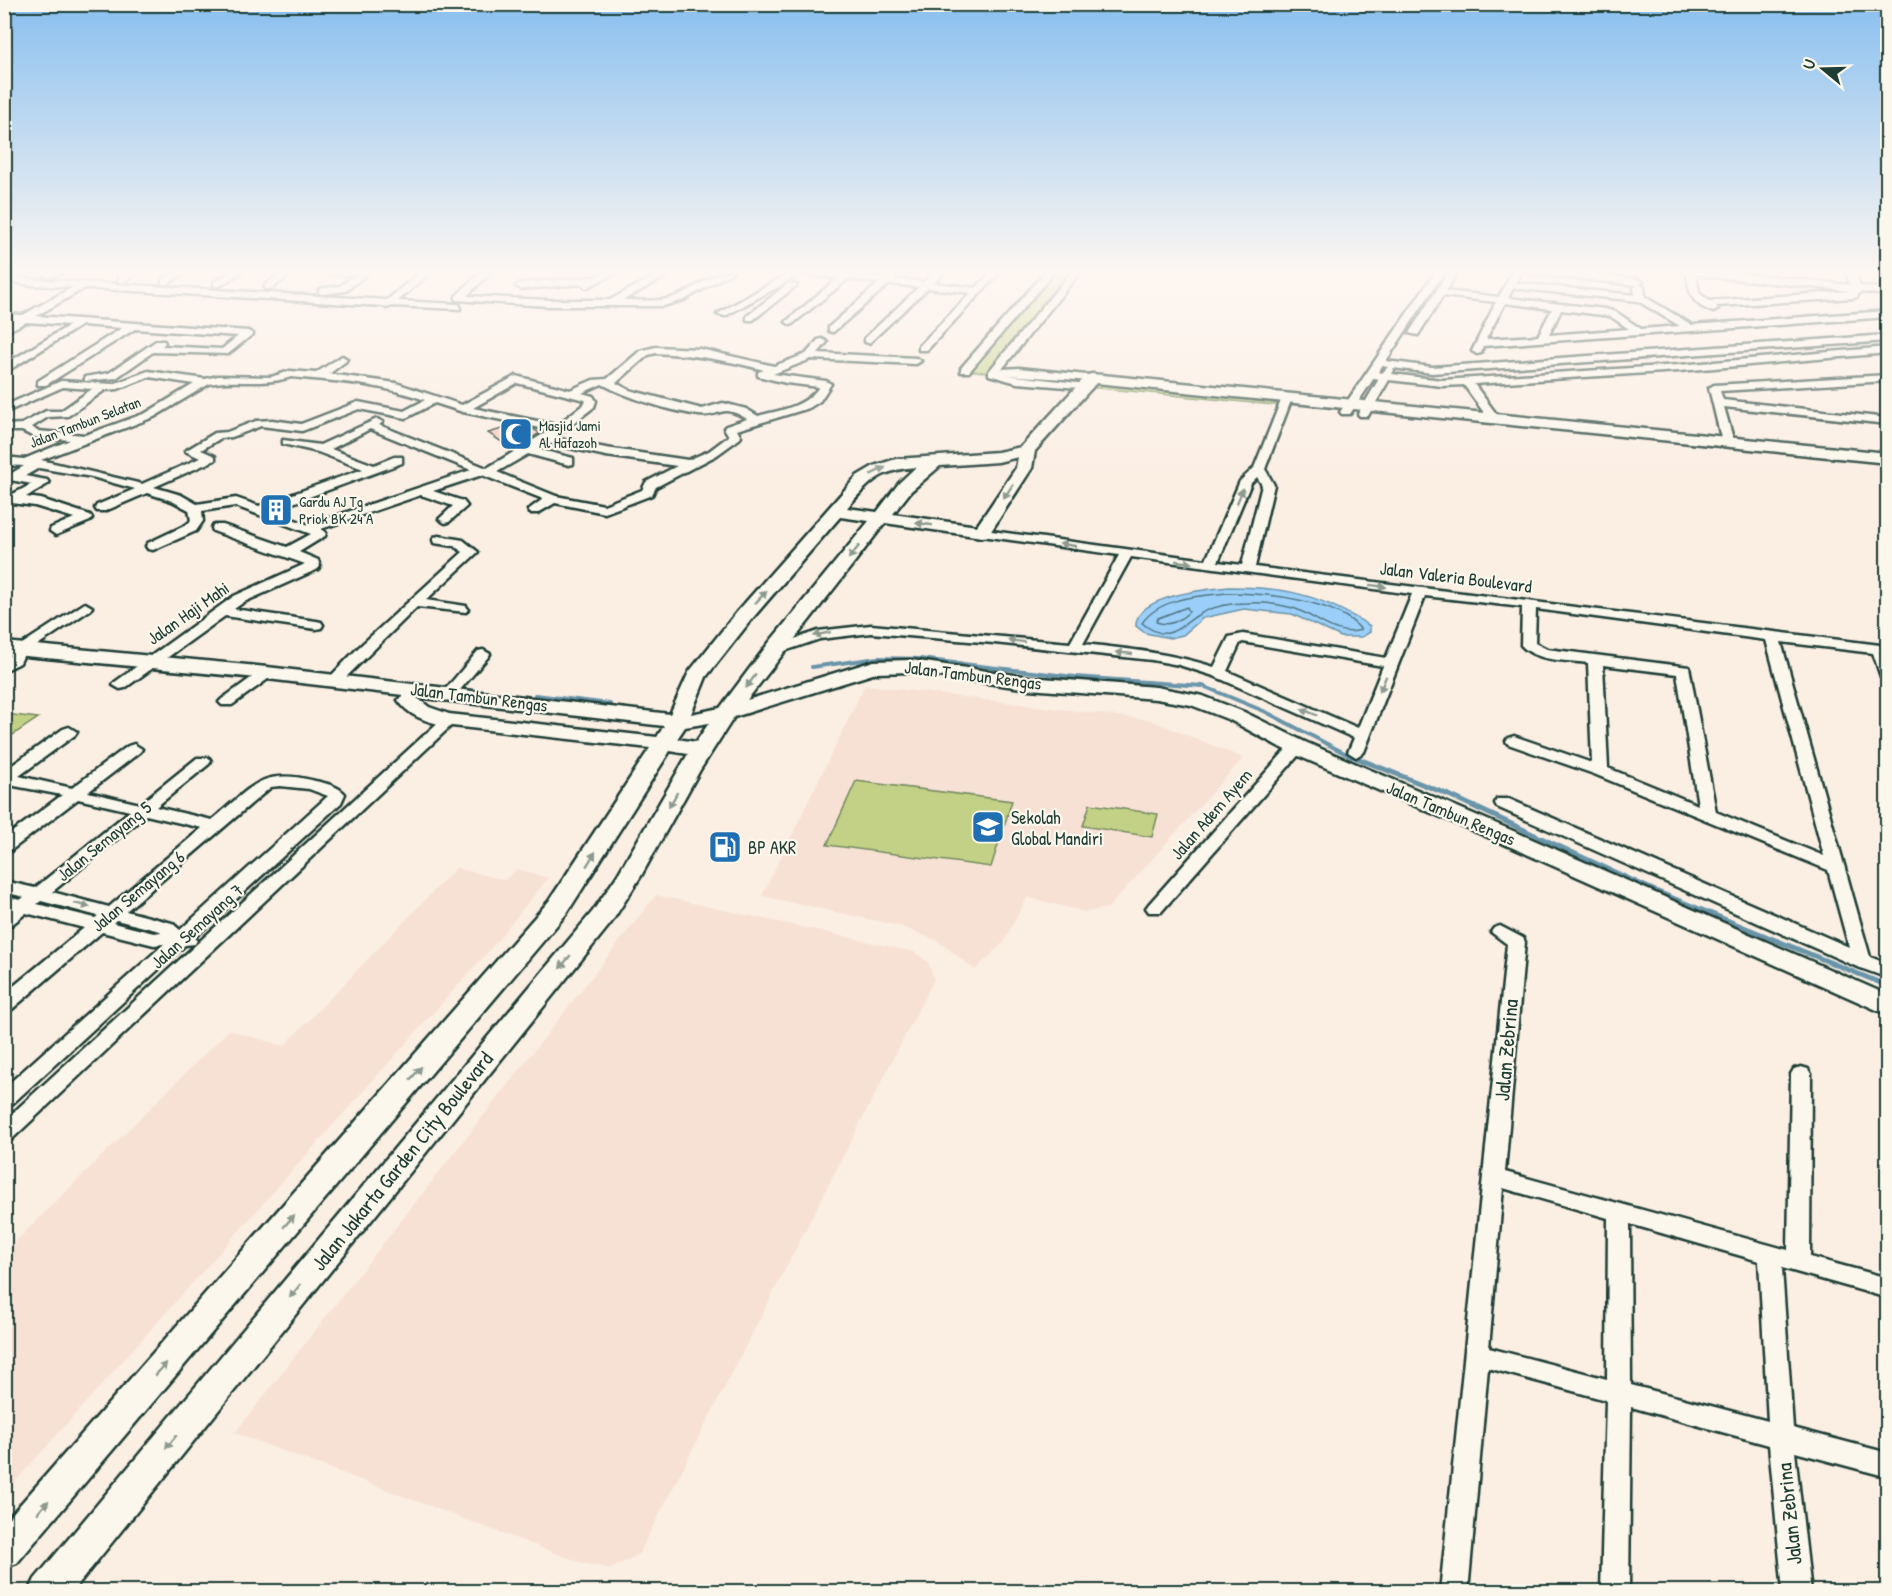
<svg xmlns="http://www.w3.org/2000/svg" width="1892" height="1596" viewBox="0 0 1892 1596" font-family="'Patrick Hand',sans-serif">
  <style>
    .built { fill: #f7e1d5 }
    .green { fill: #c2d186; stroke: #70875d; stroke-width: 1.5 }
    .water { fill: #9bcff9; stroke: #6995aa; stroke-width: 1.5 }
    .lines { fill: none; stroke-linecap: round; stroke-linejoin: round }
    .shore { stroke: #517783; stroke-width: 1.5 }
    .stream-far1 { stroke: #6995aa; stroke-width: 4 }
    .stream { stroke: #6995aa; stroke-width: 5 }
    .building { fill: #facbbf; stroke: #1f3d34; stroke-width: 1.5 }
    .street-casing { stroke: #1f3d34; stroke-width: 5 }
    .secondary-casing { stroke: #1f3d34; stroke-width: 5 }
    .street { fill: #fbf7ec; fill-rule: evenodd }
    .secondary { fill: #fbf7ec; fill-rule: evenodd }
    .oneway { fill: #8d9a90 }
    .labels { text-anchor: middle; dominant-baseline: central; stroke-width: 4.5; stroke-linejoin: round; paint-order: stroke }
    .far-street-label { font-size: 15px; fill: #1f3d34; stroke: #fbf7ec }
    .far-poi-label { font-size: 15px; fill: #1f3d34; stroke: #fbf7ec; text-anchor: start }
    .street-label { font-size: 18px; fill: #1f3d34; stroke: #fbf7ec }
    .poi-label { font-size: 18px; fill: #1f3d34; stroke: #fbf7ec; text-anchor: start }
    .near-street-label { font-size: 21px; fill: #1f3d34; stroke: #fbf7ec }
  </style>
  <rect width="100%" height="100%" fill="#fbeee3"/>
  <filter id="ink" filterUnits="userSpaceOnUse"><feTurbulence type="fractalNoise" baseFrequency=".0167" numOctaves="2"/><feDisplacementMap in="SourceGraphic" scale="12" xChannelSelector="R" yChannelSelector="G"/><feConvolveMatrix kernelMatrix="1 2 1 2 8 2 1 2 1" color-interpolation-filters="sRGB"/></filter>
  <g filter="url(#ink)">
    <g class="built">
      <polygon points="865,685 1150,720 1243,758 1108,908 1085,912 1027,897 1003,943 975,970 938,941 900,926 762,896"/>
      <polygon points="456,868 505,880 517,869 548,878 491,948 5,1493 5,1252 229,1030 284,1046"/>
      <polygon points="656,895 914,952 928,962 934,979 639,1554 610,1569 579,1562 235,1433"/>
    </g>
    <g class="green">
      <polygon points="1051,271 1077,271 993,373 965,370"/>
      <polygon points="1000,372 1287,398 1285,406 1087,387 998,374"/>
      <polygon points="5,714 38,718 5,740"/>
      <polygon points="856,781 1012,801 991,867 827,845"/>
      <polygon points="1090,804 1158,814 1152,837 1083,826"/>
    </g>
    <path class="water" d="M 1229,587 C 1286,587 1321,595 1370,626 L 1370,632 L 1362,637 L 1341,637 L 1292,614 L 1244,609 L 1203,618 L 1183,635 L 1170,638 L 1145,633 L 1136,626 C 1135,596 1207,589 1229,587 Z"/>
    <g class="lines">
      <g class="shore">
        <path d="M 1229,593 C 1264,593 1339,600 1361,630 C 1336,638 1315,615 1293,608 C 1279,604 1262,602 1247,603 C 1233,603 1216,606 1203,612 C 1181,623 1171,647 1142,623 C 1160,597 1200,596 1229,593 Z"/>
        <path d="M 1187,607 L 1189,612 C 1179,621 1170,627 1156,622 L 1158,618 Z"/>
      </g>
      <g class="stream-far1">
        <polyline points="812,667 878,658 920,659 1075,677 1203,686 1266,712 1352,757"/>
        <polyline points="535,695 610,704"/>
      </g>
      <polyline class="stream" points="1349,755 1449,795 1653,890 1888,986"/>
    </g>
    <polygon class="building" points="516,425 533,429 540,433 530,439 508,446 488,433"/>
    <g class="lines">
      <defs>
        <g id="street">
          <polygon points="52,271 68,271 49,278 44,275"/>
          <polygon points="128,271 139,271 124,282 118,282 118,278"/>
          <polygon points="176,271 187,271 168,284 162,284 162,280"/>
          <polygon points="232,271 243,271 220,286 214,286 214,282"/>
          <polygon points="284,271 295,271 271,289 265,289 265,285"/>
          <polygon points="326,271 370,271 346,291 322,294 319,293 319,289 340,286 355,275 330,274"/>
          <polygon points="422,271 432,271 398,301 457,304 460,305 460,309 392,306 387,308 383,306 85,288 36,316 248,331 253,334 228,354 153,352 116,378 85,381 85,377 109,373 156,341 164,341 165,343 162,346 222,349 238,336 135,329 46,385 38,385 38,381 122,328 82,325 4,373 4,365 70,325 26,322 4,333 4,326 13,321 4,320 4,314 23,315 73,287 30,285 4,280 4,274 30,279 387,300"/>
          <path d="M 482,271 L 492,271 L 467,296 L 548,300 L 610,300 L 664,271 L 676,271 L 623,300 C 641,300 662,303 679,295 C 698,287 714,271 734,271 L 684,300 L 663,306 L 548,306 L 456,300 L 456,296 Z"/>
          <polygon points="607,271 619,271 586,288 582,284 521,289 516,286 521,283 595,277"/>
          <polygon points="793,271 844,273 853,271 854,274 885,278 892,273 897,276 894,279 924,282 935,271 945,271 934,283 976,288 992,271 1001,271 927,350 919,350 919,346 971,293 928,288 869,343 865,342 865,338 919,287 889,284 833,332 829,331 829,327 879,283 848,279 791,325 786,322 788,320 838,278 801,274 725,316 717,314"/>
          <polygon points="1046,271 1055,271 969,372 961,372 961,368"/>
          <polygon points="1072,271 1081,271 1002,369 1019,368 1096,376 1096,380 1092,381 1007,375 1087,384 1092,387 1091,389 1017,383 989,375 989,371"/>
          <path d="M 1436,271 L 1445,271 L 1386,361 L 1432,367 L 1888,335 L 1888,341 L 1432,373 L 1393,368 L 1394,370 L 1392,374 L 1442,380 L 1679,365 L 1888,347 L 1888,353 L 1679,371 L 1474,384 L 1500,419 L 1494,422 L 1490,421 L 1464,385 L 1442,386 L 1389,380 L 1368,416 L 1360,416 L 1358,414 L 1379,379 L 1374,378 L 1350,414 L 1342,414 L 1340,412 ZM 1382,366 L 1388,367 L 1382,373 L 1378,372 Z"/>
          <path d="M 1449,271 L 1458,271 L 1446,291 L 1499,297 L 1513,271 L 1522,271 L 1516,283 L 1635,295 L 1634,287 L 1637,285 L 1534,274 L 1530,271 L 1563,271 L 1638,279 L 1643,282 L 1640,284 L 1644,287 L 1645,297 L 1692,325 L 1888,311 L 1888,317 L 1483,346 L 1481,353 L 1477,354 L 1472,351 L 1496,302 L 1443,296 L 1418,335 L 1409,333 ZM 1513,288 L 1638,301 L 1680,326 L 1641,329 L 1616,312 L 1605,309 L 1508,298 ZM 1505,303 L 1552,309 L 1538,336 L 1486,339 ZM 1561,310 L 1610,316 L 1629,329 L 1549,335 Z"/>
          <path d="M 1683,271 L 1717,271 L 1850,285 L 1846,271 L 1855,271 L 1860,286 L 1888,289 L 1888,295 L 1860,292 L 1857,297 L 1854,298 L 1716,306 L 1718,309 L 1713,312 C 1692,304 1689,295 1687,274 ZM 1696,275 L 1851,291 L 1709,301 L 1699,293 Z"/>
          <polygon points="789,283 797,285 753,320 747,320 747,316"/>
          <path d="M 822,339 L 827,342 L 818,353 L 916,358 L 921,361 L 916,364 L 811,359 L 773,374 L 826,381 L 831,384 L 820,401 L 809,408 L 737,430 L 741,437 L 739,439 L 717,455 L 656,487 L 652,495 L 605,513 L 555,503 L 538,513 L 530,513 L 528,510 L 543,499 L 482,475 L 433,491 L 463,501 L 467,506 L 449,522 L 445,523 L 439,519 L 453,506 L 421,495 L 321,529 L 326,533 L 325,536 L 299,552 L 318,560 L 320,566 L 318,569 L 244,602 L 234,609 L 316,621 L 321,622 L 323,625 L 321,628 L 316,629 L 225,616 L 125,688 L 120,689 L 113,685 L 115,682 L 234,596 L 305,564 L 213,531 L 212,528 L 213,525 L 223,525 L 287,547 L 311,534 L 235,506 L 202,511 L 203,521 L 196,531 L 153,550 L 148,549 L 146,546 L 148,543 L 186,525 L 191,521 L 189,510 L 172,501 L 147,493 L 105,511 L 97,511 L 95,508 L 97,505 L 135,489 L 92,477 L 39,468 L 25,476 L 47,480 L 49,483 L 26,497 L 41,499 L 90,515 L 92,518 L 90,521 L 56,535 L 50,531 L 51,528 L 74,518 L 35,506 L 4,502 L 4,494 L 11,495 L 32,484 L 10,480 L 10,474 L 24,466 L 4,465 L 4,457 L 24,459 L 70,440 L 34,437 L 22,431 L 4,431 L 4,425 L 22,424 L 46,411 L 61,411 L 92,389 L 63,387 L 4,413 L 4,406 L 61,381 L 113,384 L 148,371 L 205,379 L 218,376 L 271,377 L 290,371 L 316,373 L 342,356 L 347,359 L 346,361 L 329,374 L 396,383 L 462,405 L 516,376 L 570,390 L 593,380 L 607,379 L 640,351 L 656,347 L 700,349 L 774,366 L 806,354 L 818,340 ZM 656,353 C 694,355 728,360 764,370 L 758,372 L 758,376 L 786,383 L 819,387 C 805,407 781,410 758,416 L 746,409 L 723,403 L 702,409 L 629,390 L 616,383 L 648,355 ZM 149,377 L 194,384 L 146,413 L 85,435 L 37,431 L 32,427 L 48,417 L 68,416 L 105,390 L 118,389 ZM 291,377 C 337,381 381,384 425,400 L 404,411 L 358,402 L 301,424 L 272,420 L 256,421 L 227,432 L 215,433 L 185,451 L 200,458 L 142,484 L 41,460 L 154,417 L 209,384 C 237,378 260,387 291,377 ZM 517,383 L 585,400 L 586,401 L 583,405 L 557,425 L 473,408 ZM 602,384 C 628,398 670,411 699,415 C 721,418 720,402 747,419 L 726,426 L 724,428 L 729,436 L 709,451 L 688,460 L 606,448 L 554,438 L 594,407 L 596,401 L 593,396 L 582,393 ZM 435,403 L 463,412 L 550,430 L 487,468 L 379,425 L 383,422 L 377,419 L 320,445 L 283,440 L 283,444 L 318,452 L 363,469 L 259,506 L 236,498 L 197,504 L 181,495 L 154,487 L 215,460 L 215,456 L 201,450 L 221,438 L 232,437 L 261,426 L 302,431 L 359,409 L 406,418 ZM 370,429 L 471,470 L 309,525 L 271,511 L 402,463 L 402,457 L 394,457 L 374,465 L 331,449 ZM 547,443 L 606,456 L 677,466 L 646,482 L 642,490 L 604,505 L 556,496 L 497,472 L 528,454 L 569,465 L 573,464 L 573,458 L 537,449 Z"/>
          <polygon points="1888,375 1888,381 1720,391 1723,400 1888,418 1888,424 1724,407 1734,442 1728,445 1722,442 1709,388 1714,385"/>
          <path d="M 1287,395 L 1292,398 L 1265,469 L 1274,485 L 1255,567 L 1888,646 L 1888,681 L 1881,677 L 1873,653 L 1781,642 L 1870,957 L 1888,964 L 1888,978 L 1855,966 L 1497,807 L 1495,803 L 1497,799 L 1509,799 L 1849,947 L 1828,870 L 1594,774 L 1508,744 L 1506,741 L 1508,738 L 1514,736 L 1592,763 L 1588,663 C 1567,660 1536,662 1521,645 L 1522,607 L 1425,596 L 1364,752 L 1356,757 L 1348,752 L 1354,738 L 1214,676 L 1179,665 L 1152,660 L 994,643 L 871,633 L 820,639 L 773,655 L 766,651 L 768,648 L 818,631 L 871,625 L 1070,643 L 1119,555 L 982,536 L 977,535 L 976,532 L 977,529 L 1206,560 L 1240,481 L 1254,468 L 1282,398 ZM 1257,477 L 1262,485 L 1242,565 L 1218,562 L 1251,483 ZM 1131,557 L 1412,594 L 1386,658 L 1243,634 L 1229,637 L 1214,667 C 1171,653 1128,649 1083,644 ZM 1536,609 L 1766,640 L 1824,856 L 1716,812 L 1689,667 L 1547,649 L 1535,643 ZM 1243,642 L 1383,666 L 1358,728 L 1227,671 L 1240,643 ZM 1603,665 L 1677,674 L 1698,805 L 1608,768 Z"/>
          <polygon points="439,536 463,540 478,552 426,600 466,606 468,609 466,612 417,607 339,684 329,684 327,681 329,678 358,648 463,552 454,546 434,543 433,540 434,537"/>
          <polygon points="85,603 92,607 90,610 24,654 20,663 4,671 4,660 8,658 13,647 19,646"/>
          <polygon points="483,650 490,654 488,657 454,697 444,697 441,694 444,691 478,651"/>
          <polygon points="267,669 272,670 274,673 272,676 232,705 222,705 219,702 222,699 262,670"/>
          <polygon points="449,715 457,720 454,723 11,1140 4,1142 4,1121 444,717"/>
          <path d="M 69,727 L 77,732 L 75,735 L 19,776 L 72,788 L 128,746 L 134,744 L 142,749 L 140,752 L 88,792 L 140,804 L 197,758 L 209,758 L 211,761 L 209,764 L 156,807 L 212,820 C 251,788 260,767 315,781 C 325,783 339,786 345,794 L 341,803 L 195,937 L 197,940 L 195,944 L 185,945 L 11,1105 L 4,1107 L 4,1088 L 164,944 L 154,945 L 102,932 L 11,1010 L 4,1012 L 4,994 L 84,928 L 26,913 L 10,926 L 4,928 L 4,912 L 9,909 L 4,908 L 4,896 L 20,900 L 24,897 L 4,892 L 4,881 L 35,888 L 130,811 L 78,799 L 10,851 L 4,852 L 4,838 L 62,795 L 4,784 L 4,771 L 63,729 ZM 280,786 L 309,789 L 328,796 L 180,930 L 172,923 L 126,911 L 271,787 ZM 146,815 L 202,828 L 109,907 L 52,892 ZM 41,901 L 98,916 L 95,918 L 37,904 ZM 116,920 L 160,931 L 161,932 L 154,933 L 113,923 Z"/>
          <polygon points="1297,742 1305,747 1303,750 1161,912 1149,912 1146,908 1149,904 1291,744"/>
          <path d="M 1500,926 L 1523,938 L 1525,942 L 1505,1172 L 1788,1250 L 1791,1074 L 1794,1069 L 1801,1067 L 1808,1069 L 1811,1074 L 1810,1257 L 1888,1278 L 1888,1298 L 1782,1268 L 1793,1428 L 1888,1453 L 1888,1477 L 1795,1452 L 1811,1592 L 1783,1592 L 1769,1445 L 1631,1407 L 1629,1592 L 1601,1592 L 1606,1400 L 1488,1368 L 1468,1592 L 1440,1592 L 1507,944 L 1491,932 L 1494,928 ZM 1503,1188 L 1608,1218 L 1607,1379 L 1489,1348 ZM 1630,1224 L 1759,1261 L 1768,1421 L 1631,1385 Z"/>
        </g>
        <path id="secondary" d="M 1092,374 L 1888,453 L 1888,463 L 1096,383 L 1035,451 L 1032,468 L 988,536 L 982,537 L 885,523 L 747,700 L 874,661 L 911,660 L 1029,677 L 1156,687 L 1203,696 L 1244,712 L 1305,742 L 1518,833 L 1888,995 L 1888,1015 L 1502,843 L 1289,752 L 1230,720 L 1191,705 L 1156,699 L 1029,689 L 911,672 L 876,673 L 734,717 L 700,770 L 641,876 L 611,923 L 72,1592 L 29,1592 L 35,1579 L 593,911 L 617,876 L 688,754 L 670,751 L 567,913 L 17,1563 L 4,1568 L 4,1523 L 549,901 L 650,748 L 443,725 C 425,721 409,716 398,700 L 403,695 L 267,679 L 4,654 L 4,642 L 267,667 L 670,714 L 689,672 L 737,612 L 857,476 L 874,466 L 896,459 L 998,452 L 1021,447 L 1087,375 ZM 1018,457 L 1016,468 L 977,526 L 893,514 L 911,491 L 940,466 L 998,462 ZM 916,467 L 899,483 L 877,512 L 847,508 C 870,481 880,470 916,467 ZM 840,517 L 869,521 L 768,644 L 720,708 L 691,714 L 706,677 L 751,620 ZM 416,697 L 664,726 L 657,737 L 449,714 L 429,707 ZM 709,723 L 696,742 L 677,739 L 685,727 Z"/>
      </defs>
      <use href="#street" class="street-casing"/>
      <use href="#secondary" class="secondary-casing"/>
      <use href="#street" class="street"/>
      <use href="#secondary" class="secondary"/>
    </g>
    <defs><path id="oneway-solid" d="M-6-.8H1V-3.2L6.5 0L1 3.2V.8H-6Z" transform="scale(1.5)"/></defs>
    <g class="oneway">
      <use href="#oneway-solid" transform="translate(878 471) rotate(-26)"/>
      <use href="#oneway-solid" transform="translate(1008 492) rotate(123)"/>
      <use href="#oneway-solid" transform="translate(1240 496) rotate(-67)"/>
      <use href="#oneway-solid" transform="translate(924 524) rotate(-172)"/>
      <use href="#oneway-solid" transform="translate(1068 545) rotate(-172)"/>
      <use href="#oneway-solid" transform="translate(854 552) rotate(129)"/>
      <use href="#oneway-solid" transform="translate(1184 562) rotate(8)"/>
      <use href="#oneway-solid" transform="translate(1378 586) rotate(7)"/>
      <use href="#oneway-solid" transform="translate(761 597) rotate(-47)"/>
      <use href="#oneway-solid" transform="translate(822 634) rotate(167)"/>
      <use href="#oneway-solid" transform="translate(1016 641) rotate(-173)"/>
      <use href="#oneway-solid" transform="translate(1124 653) rotate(-174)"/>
      <use href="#oneway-solid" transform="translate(751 681) rotate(126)"/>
      <use href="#oneway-solid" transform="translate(1383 684) rotate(112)"/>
      <use href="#oneway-solid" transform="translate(1309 712) rotate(-157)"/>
      <use href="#oneway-solid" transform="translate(673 800) rotate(119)"/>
      <use href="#oneway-solid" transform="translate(591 859) rotate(-58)"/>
      <use href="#oneway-solid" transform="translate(82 905) rotate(14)"/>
      <use href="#oneway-solid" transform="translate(565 962) rotate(129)"/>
      <use href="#oneway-solid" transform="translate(416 1073) rotate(-49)"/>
      <use href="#oneway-solid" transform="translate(289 1221) rotate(-49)"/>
      <use href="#oneway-solid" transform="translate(295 1291) rotate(129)"/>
      <use href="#oneway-solid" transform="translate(161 1369) rotate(-49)"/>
      <use href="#oneway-solid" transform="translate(171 1442) rotate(129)"/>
      <use href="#oneway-solid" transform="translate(43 1507) rotate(-49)"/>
    </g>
  </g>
  <linearGradient id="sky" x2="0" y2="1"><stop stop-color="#89bfef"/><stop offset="0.55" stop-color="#fdf7f2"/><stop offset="1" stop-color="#fdf7f2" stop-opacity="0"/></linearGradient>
  <rect width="1892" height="495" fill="url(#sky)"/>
  <defs>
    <symbol id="mosque-square" viewBox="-11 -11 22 22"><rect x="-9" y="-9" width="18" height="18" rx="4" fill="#1f6fb2" stroke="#fbf7ec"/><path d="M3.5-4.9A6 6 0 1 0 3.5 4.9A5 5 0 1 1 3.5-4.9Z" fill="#fff"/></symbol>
    <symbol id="building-square" viewBox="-11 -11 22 22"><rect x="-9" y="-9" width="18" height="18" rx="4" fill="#1f6fb2" stroke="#fbf7ec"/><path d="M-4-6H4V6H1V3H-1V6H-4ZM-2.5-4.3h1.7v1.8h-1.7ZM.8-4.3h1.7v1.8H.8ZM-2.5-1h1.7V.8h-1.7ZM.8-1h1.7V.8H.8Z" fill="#fff"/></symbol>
    <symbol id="school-square" viewBox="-11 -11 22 22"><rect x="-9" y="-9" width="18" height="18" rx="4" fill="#1f6fb2" stroke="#fbf7ec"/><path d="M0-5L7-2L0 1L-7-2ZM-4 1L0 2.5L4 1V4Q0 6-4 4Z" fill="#fff"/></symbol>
    <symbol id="fuel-square" viewBox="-11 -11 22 22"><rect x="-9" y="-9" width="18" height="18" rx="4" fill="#1f6fb2" stroke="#fbf7ec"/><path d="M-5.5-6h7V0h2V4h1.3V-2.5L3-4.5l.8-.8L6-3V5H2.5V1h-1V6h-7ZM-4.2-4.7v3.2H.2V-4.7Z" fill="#fff"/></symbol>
  </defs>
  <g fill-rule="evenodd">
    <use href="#mosque-square" x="497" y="415" width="38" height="38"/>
    <use href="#building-square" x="257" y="491" width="38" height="38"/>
    <use href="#school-square" x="969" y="808" width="38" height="38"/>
    <use href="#fuel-square" x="706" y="828" width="38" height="38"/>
  </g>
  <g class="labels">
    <g class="far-street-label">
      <text transform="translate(85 422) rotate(-21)">Jalan Tambun Selatan</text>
    </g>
    <g class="far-poi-label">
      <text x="539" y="425">Masjid Jami<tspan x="539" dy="17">Al Hafazoh</tspan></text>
      <text x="299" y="501">Gardu AJ Tg<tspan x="299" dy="17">Priok BK 24 A</tspan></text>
    </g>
    <g class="street-label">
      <text transform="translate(1456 577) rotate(7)">Jalan Valeria Boulevard</text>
      <text transform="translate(188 613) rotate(-35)">Jalan Haji Mahi</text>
      <text transform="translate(973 675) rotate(7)">Jalan Tambun Rengas</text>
      <text transform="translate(479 697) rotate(7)">Jalan Tambun Rengas</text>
      <text transform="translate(1451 813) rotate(23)">Jalan Tambun Rengas</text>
      <text transform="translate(1211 814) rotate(-49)">Jalan Adem Ayem</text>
      <text transform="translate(104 841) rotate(-39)">Jalan Semayang 5</text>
      <text transform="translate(138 891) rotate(-40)">Jalan Semayang 6</text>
      <text transform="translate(197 926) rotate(-42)">Jalan Semayang 7</text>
    </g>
    <g class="poi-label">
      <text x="1011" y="817">Sekolah<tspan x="1011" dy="21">Global Mandiri</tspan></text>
      <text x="748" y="847">BP AKR</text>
    </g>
    <g class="near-street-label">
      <text transform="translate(1506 1050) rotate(-85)">Jalan Zebrina</text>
      <text transform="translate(402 1161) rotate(-51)">Jalan Jakarta Garden City Boulevard</text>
      <text transform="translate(1789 1514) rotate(-96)">Jalan Zebrina</text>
    </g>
  </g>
  <rect width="1892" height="1596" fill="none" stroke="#fbf7ec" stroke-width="24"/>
  <rect x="12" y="12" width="1868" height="1572" fill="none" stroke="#1f3d34" stroke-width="2" filter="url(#ink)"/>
  <g transform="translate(1823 69) rotate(289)" stroke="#fbf7ec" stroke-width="4.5" paint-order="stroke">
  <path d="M0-4.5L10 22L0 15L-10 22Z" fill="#1f3d34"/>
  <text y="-9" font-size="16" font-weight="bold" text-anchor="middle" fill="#1f3d34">U</text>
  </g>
</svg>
